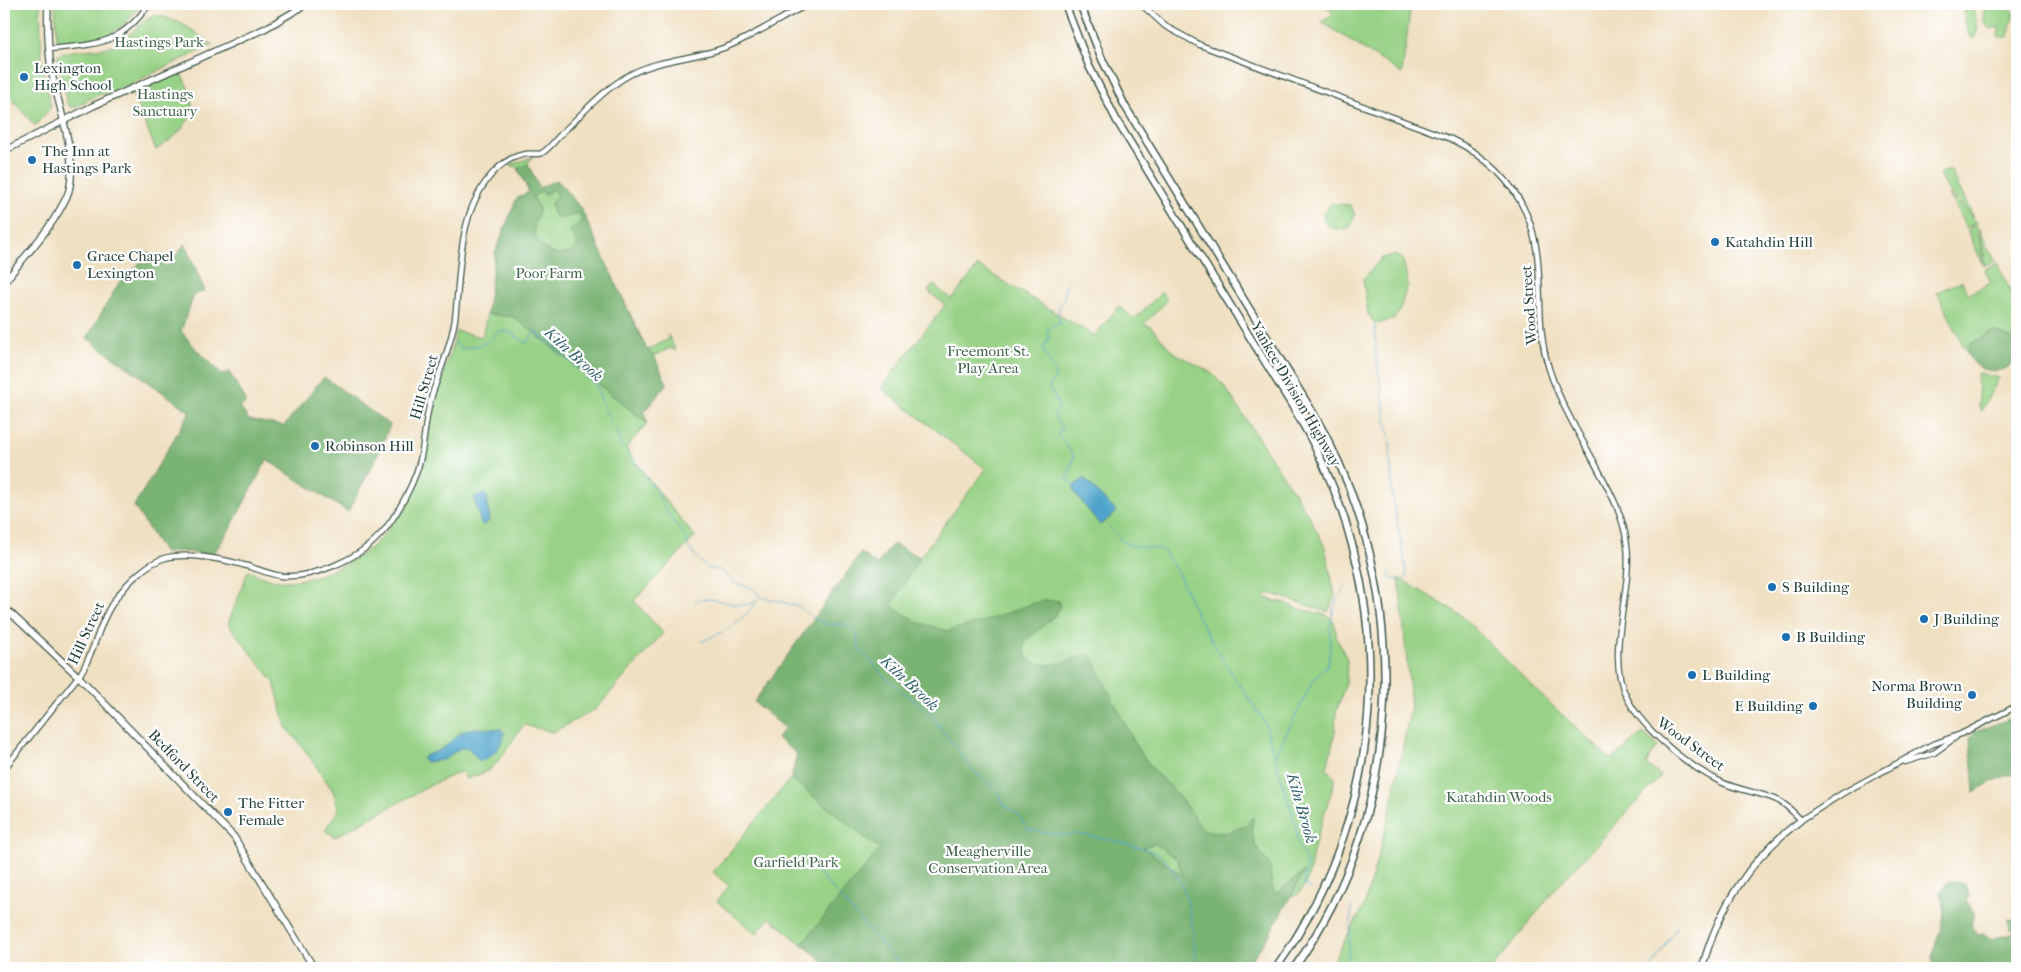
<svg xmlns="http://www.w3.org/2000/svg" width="2021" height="972" viewBox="0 0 2021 972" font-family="'IM FELL French Canon',serif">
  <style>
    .green { fill: #98d286; stroke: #5c885d }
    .forest { fill: #7ab473; stroke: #4c7854; fill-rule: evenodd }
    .water { fill: #50a4cc; stroke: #387080 }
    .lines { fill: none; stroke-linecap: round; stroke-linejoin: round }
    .stream { stroke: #50a4cc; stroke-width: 1 }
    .minor-casing { stroke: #3e5549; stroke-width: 7 }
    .major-casing { stroke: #3e5549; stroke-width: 8 }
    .highway-casing { stroke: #3e5549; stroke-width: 9 }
    .minor { stroke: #fff; stroke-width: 4.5 }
    .major { stroke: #fff; stroke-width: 5.5 }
    .highway { stroke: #fff; stroke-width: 6 }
    .poi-dot { fill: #1f6fb2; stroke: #fff; stroke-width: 2 }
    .labels { text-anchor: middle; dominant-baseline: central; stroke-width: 4.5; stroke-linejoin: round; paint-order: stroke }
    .park-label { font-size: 15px; fill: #3d6248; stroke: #fff }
    .poi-label { font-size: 15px; fill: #1f3d34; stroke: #fff; text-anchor: start }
    .street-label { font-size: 15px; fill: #1f3d34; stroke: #fff }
    .water-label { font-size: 16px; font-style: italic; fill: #306169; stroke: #fff }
  </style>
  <rect width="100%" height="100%" fill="#fff"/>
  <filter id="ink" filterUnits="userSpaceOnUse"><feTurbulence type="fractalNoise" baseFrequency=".02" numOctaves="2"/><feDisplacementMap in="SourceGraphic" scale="10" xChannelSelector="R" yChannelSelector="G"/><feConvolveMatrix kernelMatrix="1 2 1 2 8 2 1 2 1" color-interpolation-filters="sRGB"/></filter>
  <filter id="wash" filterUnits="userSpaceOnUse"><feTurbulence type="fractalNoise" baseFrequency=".0096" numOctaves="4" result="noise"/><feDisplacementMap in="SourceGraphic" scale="20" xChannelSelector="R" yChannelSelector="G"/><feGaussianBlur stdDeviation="1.12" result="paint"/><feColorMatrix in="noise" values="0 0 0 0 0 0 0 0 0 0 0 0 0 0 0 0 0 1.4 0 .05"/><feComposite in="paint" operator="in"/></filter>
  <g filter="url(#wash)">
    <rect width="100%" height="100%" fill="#f0e0c2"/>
    <g class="green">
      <polygon points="4,4 40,4 42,63 51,107 35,126 4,90"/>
      <path d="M 55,4 L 141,4 C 115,42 100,38 57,42 Z"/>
      <polygon points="1325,4 1411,4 1402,74 1322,22 1333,14"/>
      <path d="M 1965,4 L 1972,4 C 1973,17 1983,27 1973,39 C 1965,30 1963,16 1965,4 Z"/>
      <path d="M 1990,4 L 2007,4 L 2014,12 L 2008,37 L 1998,37 L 1999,27 L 1991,29 C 1982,23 1980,10 1990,4 Z"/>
      <path d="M 154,15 C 180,19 192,30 213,45 L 111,93 L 100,94 L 73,108 L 67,104 L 57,56 C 74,47 96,52 114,45 C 130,38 139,22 154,15 Z"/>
      <path d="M 178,68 C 183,78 191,90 192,101 C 194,124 173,138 156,150 L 131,90 Z"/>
      <path d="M 533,157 L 530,159 L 528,164 L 539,188 L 557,180 L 581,209 L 647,350 L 665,341 L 668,339 L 668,335 L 676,351 L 670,348 L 654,356 L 667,384 L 644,412 L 647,423 L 626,448 L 638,466 L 695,537 L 634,601 L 663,633 L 596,709 L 553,732 L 524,725 C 514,737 500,762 489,770 C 483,774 473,776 466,779 L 462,771 L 431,785 L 335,837 L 325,830 L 339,809 L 333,791 L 304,749 L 286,727 L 274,682 L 228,624 L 248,571 C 258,575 269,580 280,581 C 311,583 356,563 377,542 C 392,527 413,490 420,470 C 427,449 428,425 434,403 C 440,379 451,356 456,331 L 482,337 L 487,314 L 495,253 L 517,198 L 529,192 L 517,167 L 509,165 Z"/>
      <polygon points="1950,169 1973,216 1972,216 1946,188 1939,174"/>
      <polygon points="1949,194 1975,220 1977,223 1966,228"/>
      <polygon points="1331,204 1351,205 1355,216 1350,227 1340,230 1329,227 1324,220 1323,212"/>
      <polygon points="1977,225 1978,228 1984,266 1967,230"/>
      <polygon points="1980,228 1987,247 1996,261 1985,265"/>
      <polygon points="1394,255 1403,259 1408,284 1399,312 1394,319 1375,324 1368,314 1363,279 1382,258"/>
      <path d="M 1997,263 L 2017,305 L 2017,342 C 1987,325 1996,332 1968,345 L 1969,357 L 1937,292 L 1962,281 L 1968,294 L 1991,283 L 1985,269 Z"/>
      <path d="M 978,266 L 1094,336 L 1119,306 L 1134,319 L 1162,292 L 1167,301 L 1144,324 L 1151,327 L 1173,352 L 1210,372 L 1225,387 L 1308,514 L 1325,547 L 1335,595 L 1328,612 L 1269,593 L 1265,597 L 1276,602 L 1284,602 L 1295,608 L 1327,615 L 1334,621 L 1337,639 L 1347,659 L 1346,683 L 1336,712 L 1335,732 L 1327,769 L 1335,777 L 1334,783 C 1328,804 1320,826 1314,848 C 1310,865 1311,882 1297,895 L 1197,915 L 891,606 L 920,557 L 986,469 L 881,388 L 945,305 L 928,291 L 933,285 L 952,299 Z"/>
      <polygon points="1977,373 1999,378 1981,411 1979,408"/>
      <polygon points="1399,578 1461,615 1542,696 1611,760 1643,733 1658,746 1646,764 1661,776 1556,888 1493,968 1329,968 1364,906 1390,813 1411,705"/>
      <polygon points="791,778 880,849 802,944 770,918 756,934 717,901 729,886 713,872"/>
    </g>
    <g class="forest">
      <path d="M 528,164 L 539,188 L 557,180 L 581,209 L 647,350 L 654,356 L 667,384 L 644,412 L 647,423 L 514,317 L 487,314 L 495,253 L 517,198 L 529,192 L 518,169 ZM 553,189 L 557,195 L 551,204 C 554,226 565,217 578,213 L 582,218 L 581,221 L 570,231 L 576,241 L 577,247 C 571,254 563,255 555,254 C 544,252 533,238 534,225 C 534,220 539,216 539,210 C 538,206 535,200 533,196 L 543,191 L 544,195 Z"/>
      <polygon points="185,244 205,291 194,295 181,331 197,350 222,375 229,372 247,402 240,407 249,420 284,426 324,377 390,425 377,456 348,512 267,460 231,527 213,555 178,551 164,553 134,506 190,412 87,338 123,276 127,279 148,252 167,267"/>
      <polygon points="1994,331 2017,342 2017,354 2012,359 2010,365 2004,369 1996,371 1982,369 1975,364 1969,357 1968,345"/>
      <path d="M 893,544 L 920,557 L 891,606 L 920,623 L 948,631 L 982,622 L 1043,600 L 1059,601 L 1060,607 L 1055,615 L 1025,642 L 1024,648 L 1027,658 C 1047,672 1068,661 1087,654 L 1092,657 L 1137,748 L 1155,772 L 1170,786 L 1190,811 L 1200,826 L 1207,831 L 1225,833 L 1243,827 L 1253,817 L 1252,829 L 1255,845 L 1270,866 L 1272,887 L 1276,894 L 1304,872 L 1268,937 L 1245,968 L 832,968 L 802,944 L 880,849 L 791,778 L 797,754 L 777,738 L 785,728 L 754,702 L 861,553 L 877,565 ZM 1155,843 L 1177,859 L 1183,876 L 1143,847 Z"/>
      <path d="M 2017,716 L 2017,774 C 2002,775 1987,784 1974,792 L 1970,739 L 1975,732 Z"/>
      <path d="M 1949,881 L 1964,884 L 1968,891 L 1969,897 L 1966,900 L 1974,913 L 1971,925 L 1978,935 L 1983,934 L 1991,940 C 1998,935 2006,937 2014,933 L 2014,931 L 2010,928 L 2009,919 L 2017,920 L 2017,968 L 1964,968 L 1960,964 L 1956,968 L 1934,968 C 1930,944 1942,935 1944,913 C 1945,905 1941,900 1940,893 Z"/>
    </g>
    <g class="water">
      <polygon points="1083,479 1085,479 1109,505 1115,509 1116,513 1100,525 1074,492 1073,487"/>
      <polygon points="485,494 487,496 487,507 490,517 487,523 483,525 481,524 474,498 476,496"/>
      <path d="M 473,728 L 501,729 L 504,732 C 505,744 490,760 479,761 L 469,748 L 460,748 L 444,760 L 426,762 L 423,760 L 423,757 C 429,753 436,753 441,749 C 456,740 454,733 473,728 Z"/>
    </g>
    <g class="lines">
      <g class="stream">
        <path d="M 1067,277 L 1064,298 L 1058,310 L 1060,324 C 1054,324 1050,326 1047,332 L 1049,338 L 1043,349 L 1055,372 L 1055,379 L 1049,387 L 1059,406 L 1054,417 L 1063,429 L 1057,433 L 1074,456 L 1067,479 L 1075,487"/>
        <polyline points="1375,324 1376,357 1389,436"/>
        <polyline points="455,343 463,349 489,342 497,332 500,331 508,331 526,343 536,332 597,386 604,409 612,422"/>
        <path d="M 615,427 L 623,449 L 635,461 L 652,485 L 672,520 L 687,539 L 688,547 L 706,568 L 720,570 L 735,583 L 754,589 L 760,597 L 798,606 L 812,617 L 829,625 L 846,624 L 857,635 L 859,649 L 888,680 L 927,710 L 974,772 L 993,786 L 1006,806 L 1018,814 L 1027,829 C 1038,831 1050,834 1061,835 C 1067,835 1072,834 1077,834 C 1093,836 1151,847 1162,857 C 1192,885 1193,931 1197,968"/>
        <polyline points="1390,442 1392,495 1407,575 1405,579"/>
        <polyline points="1109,526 1123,542 1133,546 1162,549 1177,571 1198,617 1228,668 1264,721 1296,826 1298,843 1307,864 1303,885 1310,888"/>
        <polyline points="1390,573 1390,578 1400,581"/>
        <path d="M 695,601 C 699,600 703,599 707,599 C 722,599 749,613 759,598"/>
        <polyline points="701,642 726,630 744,616 756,603"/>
        <polyline points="1276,754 1315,677 1328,664 1330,652 1330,629 1334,606 1347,584"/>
        <polyline points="803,856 903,968"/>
        <polyline points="1347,968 1352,906"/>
        <polyline points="1651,968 1677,927"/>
      </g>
    </g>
  </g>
  <g filter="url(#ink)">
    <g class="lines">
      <defs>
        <g id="minor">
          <path d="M 1141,4 L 1165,26 L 1200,45 L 1451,139 C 1484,155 1511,179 1526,213 C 1547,259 1534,310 1546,358 C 1556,398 1580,435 1599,471 C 1612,495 1624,518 1627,545 C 1633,593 1604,653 1627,698 C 1644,731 1687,765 1719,781 C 1738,791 1762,792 1779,801 C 1787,805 1794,813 1801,820 L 1843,793 L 1931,745 L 1961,734 L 2017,706"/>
          <path d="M 49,49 C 96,44 120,46 149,4"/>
          <polyline points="1905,762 1934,753 1956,737"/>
          <path d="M 4,769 L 81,673 C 96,649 99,620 117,597 C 128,582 147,563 165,558 C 185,552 223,559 243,565 C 256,568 268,574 281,576 C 312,579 358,559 379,536 C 397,517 418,478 422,451 C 425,433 426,413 432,395 C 440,370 451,346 455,319 C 461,270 457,214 492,174 C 501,164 512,156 526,154 C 531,153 538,155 542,153 C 549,149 556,139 562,133 C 584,112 605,88 631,74 C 662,58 697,59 729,46 C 757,34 782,17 809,4"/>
        </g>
        <g id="major">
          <polyline points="4,151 93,106 266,28 307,4"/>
          <path d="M 4,283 C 25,255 52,229 67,196 C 81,164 57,103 51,69 C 48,47 47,25 48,4"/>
          <polyline points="4,607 81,679 234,837 314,968"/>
          <path d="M 1702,968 C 1719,907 1749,859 1801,820"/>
        </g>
        <g id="highway">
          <path d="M 1065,4 L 1089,66 L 1117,121 L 1296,412 C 1400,587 1394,802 1276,968"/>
          <path d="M 1080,4 L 1102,59 L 1125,106 L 1312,411 C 1413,580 1410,807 1294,968"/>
        </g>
      </defs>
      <use href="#minor" class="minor-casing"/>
      <use href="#major" class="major-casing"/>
      <use href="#highway" class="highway-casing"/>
      <use href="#minor" class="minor"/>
      <use href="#major" class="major"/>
      <use href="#highway" class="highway"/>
    </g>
  </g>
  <g class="poi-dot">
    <circle cx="24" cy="77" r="5"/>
    <circle cx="32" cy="160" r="5"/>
    <circle cx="1715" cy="242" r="5"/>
    <circle cx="77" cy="265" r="5"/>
    <circle cx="315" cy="446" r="5"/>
    <circle cx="1772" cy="587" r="5"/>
    <circle cx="1924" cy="619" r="5"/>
    <circle cx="1786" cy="637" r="5"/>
    <circle cx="1692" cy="675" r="5"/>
    <circle cx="1972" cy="695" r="5"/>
    <circle cx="1813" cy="706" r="5"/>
    <circle cx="228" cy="812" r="5"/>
  </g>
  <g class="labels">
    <g class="park-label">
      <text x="159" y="42">Hastings Park</text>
      <text x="165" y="94">Hastings<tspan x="165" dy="17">Sanctuary</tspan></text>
      <text x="549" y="273">Poor Farm</text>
      <text x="988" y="351">Freemont St.<tspan x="988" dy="17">Play Area</tspan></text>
      <text x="1499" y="797">Katahdin Woods</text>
      <text x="988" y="851">Meagherville<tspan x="988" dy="17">Conservation Area</tspan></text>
      <text x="796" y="862">Garfield Park</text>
    </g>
    <g class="poi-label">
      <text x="34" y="68">Lexington<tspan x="34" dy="17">High School</tspan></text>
      <text x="42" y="151">The Inn at<tspan x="42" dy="17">Hastings Park</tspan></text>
      <text x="1725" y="242">Katahdin Hill</text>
      <text x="87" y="256">Grace Chapel<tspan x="87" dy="17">Lexington</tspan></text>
      <text x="325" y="446">Robinson Hill</text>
      <text x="1782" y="587">S Building</text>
      <text x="1934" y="619">J Building</text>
      <text x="1796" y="637">B Building</text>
      <text x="1702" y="675">L Building</text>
      <text x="1962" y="686" text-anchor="end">Norma Brown<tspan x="1962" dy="17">Building</tspan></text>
      <text x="1803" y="706" text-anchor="end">E Building</text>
      <text x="238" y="803">The Fitter<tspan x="238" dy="17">Female</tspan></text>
    </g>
    <g class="street-label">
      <text transform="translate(1529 305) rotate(-94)">Wood Street</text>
      <text transform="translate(424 387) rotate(-74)">Hill Street</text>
      <text transform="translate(1296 394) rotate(60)">Yankee Division Highway</text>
      <text transform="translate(86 633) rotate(-65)">Hill Street</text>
      <text transform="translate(1691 744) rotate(36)">Wood Street</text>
      <text transform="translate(184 766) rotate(46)">Bedford Street</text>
    </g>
    <g class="water-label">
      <text transform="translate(574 354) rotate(42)">Kiln Brook</text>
      <text transform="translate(910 683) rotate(43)">Kiln Brook</text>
      <text transform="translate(1302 808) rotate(74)">Kiln Brook</text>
    </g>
  </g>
  <rect width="2021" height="972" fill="none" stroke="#fff" stroke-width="20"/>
</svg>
